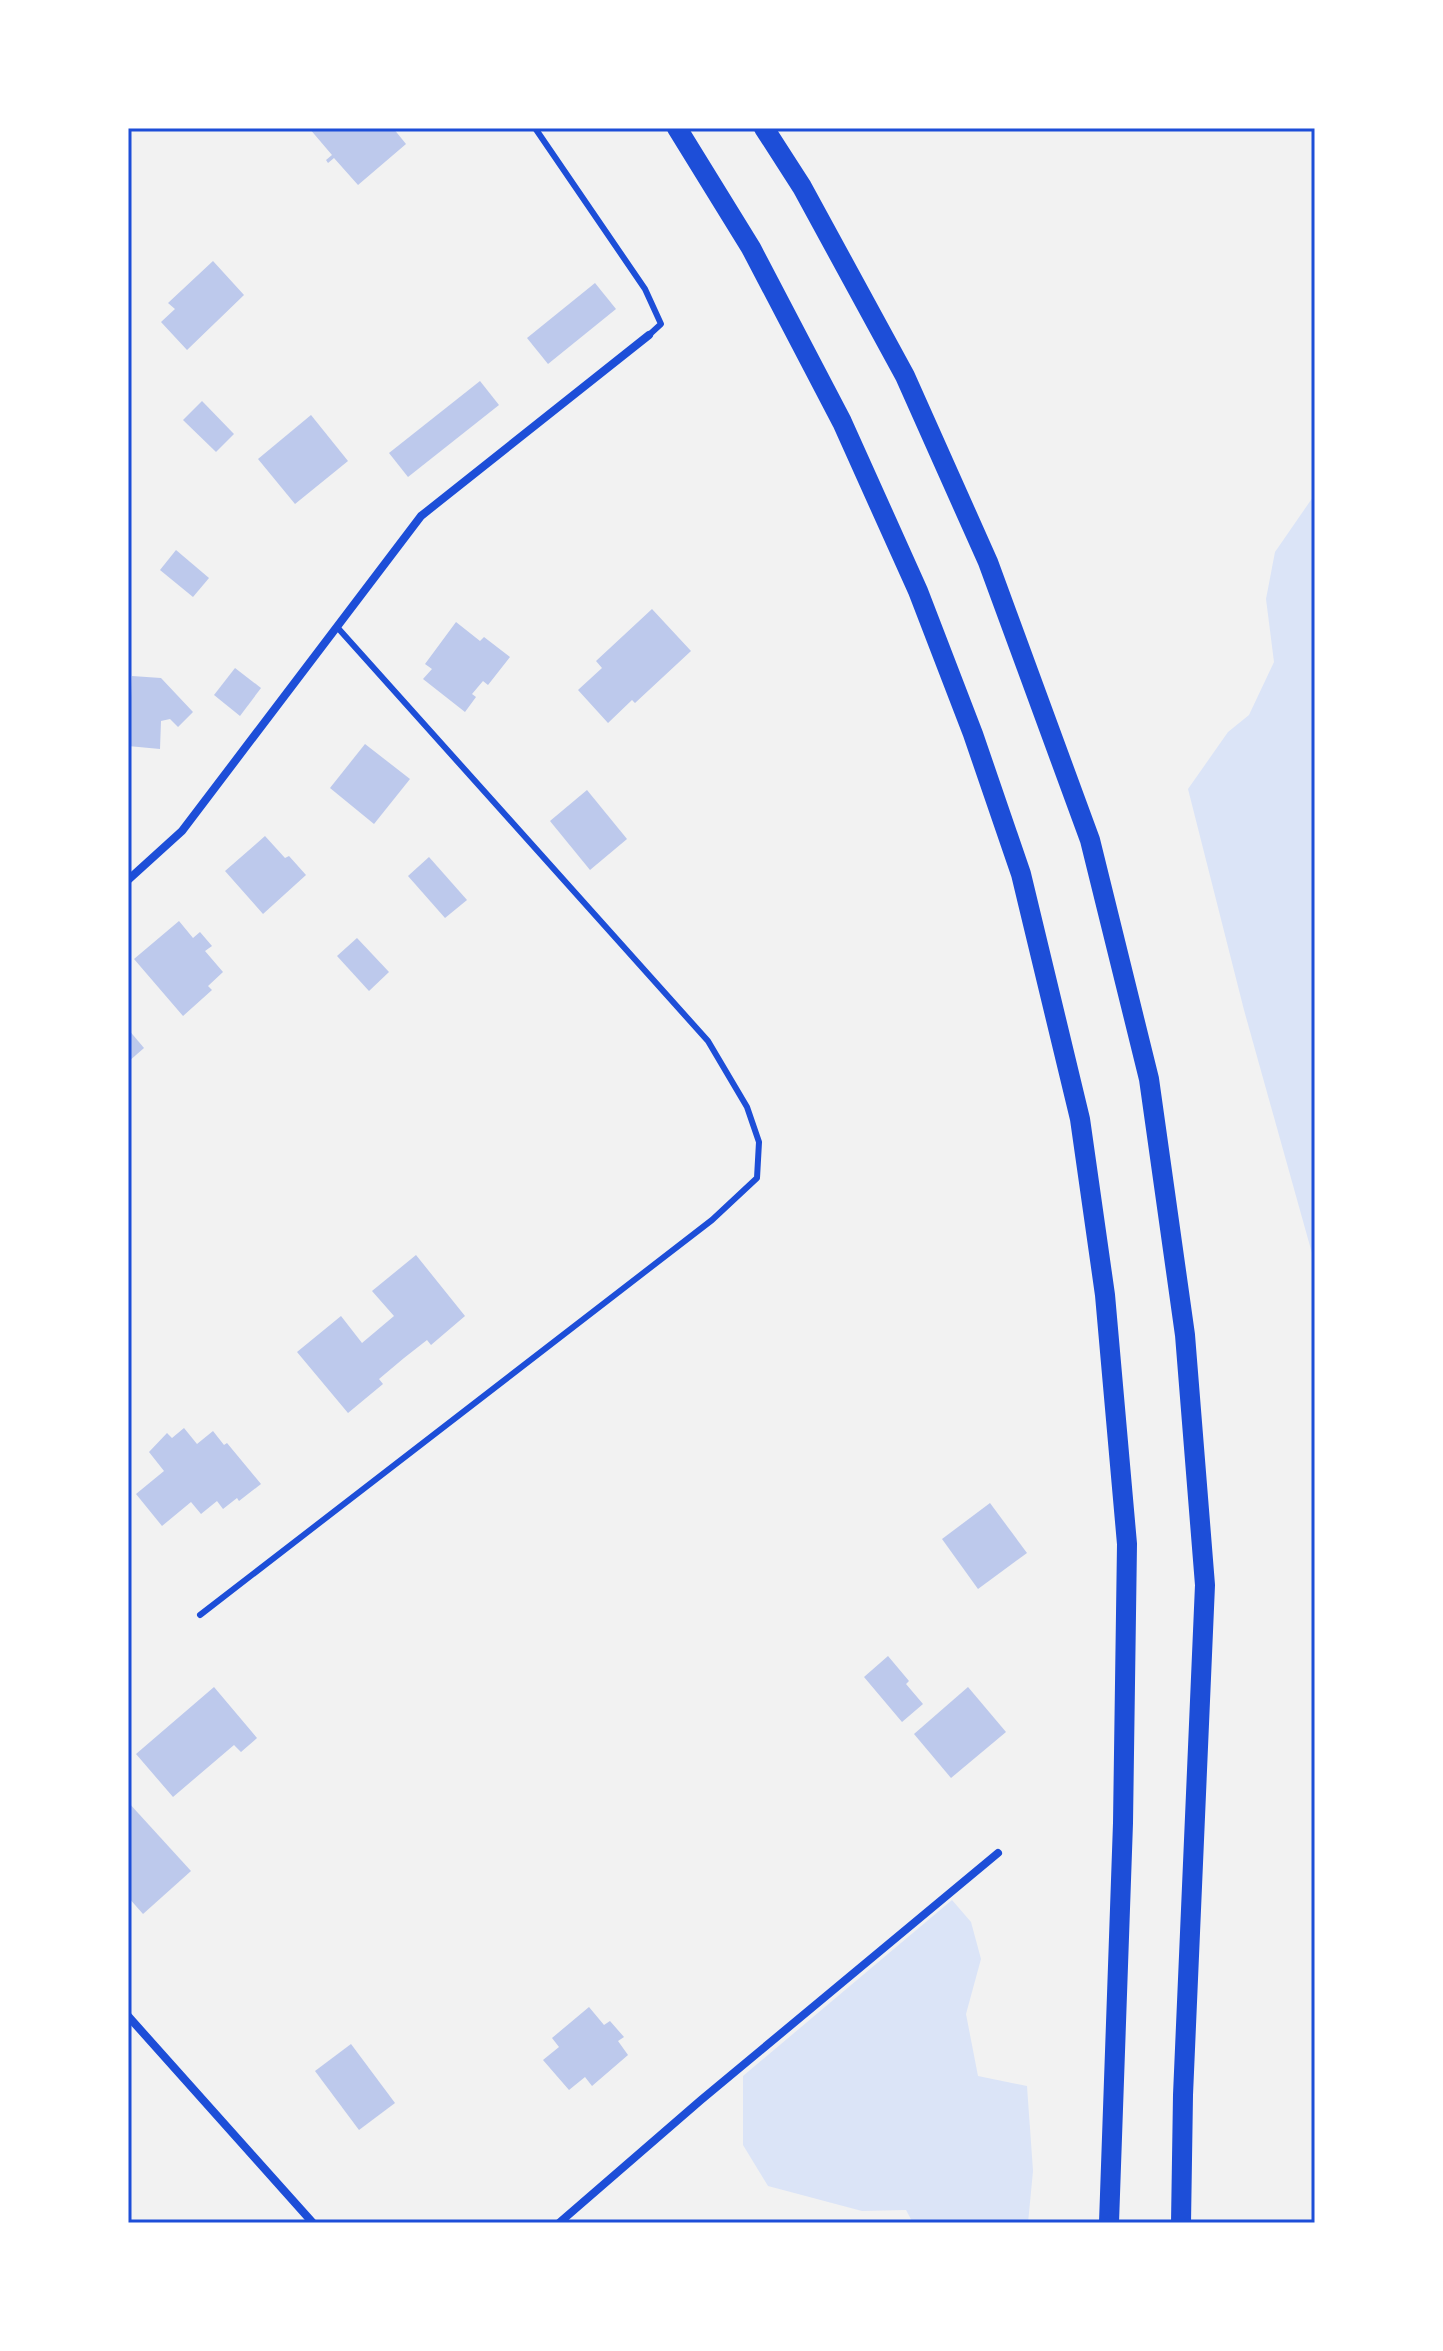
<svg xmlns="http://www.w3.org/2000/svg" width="1443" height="2351" viewBox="0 0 1443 2351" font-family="Merriweather,serif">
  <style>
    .green { fill: #dbe4f7 }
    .building { fill: #bdc9ec }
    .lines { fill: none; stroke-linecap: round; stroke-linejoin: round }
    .service { stroke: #1d4ed8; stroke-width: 6 }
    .minor { stroke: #1d4ed8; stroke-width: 8 }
    .primary { stroke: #1d4ed8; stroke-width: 20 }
    .neatline { fill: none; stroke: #1d4ed8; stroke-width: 3 }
  </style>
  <rect width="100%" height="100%" fill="#f2f2f2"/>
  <g class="green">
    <polygon points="1315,449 1315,1264 1244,1010 1188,789 1228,732 1249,715 1274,662 1266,599 1275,552 1313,497"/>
    <polygon points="952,1900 971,1922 981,1959 966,2014 978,2076 1027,2086 1033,2171 1028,2223 913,2223 906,2210 862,2211 768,2186 743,2145 743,2076"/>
  </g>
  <g class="building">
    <polygon points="309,128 393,128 406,144 358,185 334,158 328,163 326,160 332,155"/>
    <polygon points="213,261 244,295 187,350 161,322 175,309 168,303"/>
    <polygon points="595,283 616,309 548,364 527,338"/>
    <polygon points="480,381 499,405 408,477 389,453"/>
    <polygon points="202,401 234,434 216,452 183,420"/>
    <polygon points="311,415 348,461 295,504 258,459"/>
    <polygon points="176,550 209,578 193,597 160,570"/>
    <polygon points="652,609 691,651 635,703 632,700 608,723 578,690 602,668 596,661"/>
    <polygon points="456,622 480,641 484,637 510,657 488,685 483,681 472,694 476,697 465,712 423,679 432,669 425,664"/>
    <polygon points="235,668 261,688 240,716 214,695"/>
    <polygon points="132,676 161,678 193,712 178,727 170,719 161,721 160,749 128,746 128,697 131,697"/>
    <polygon points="365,744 410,779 374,824 330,788"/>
    <polygon points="587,790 627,839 590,870 550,821"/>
    <polygon points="265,836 285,858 289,856 306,875 263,914 225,871"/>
    <polygon points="429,857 467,900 445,918 408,876"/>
    <polygon points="179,921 193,938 200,932 212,946 205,951 223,972 208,986 212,990 183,1016 134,959"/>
    <polygon points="357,938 389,972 369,991 337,956"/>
    <polygon points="128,1029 144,1048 128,1062"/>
    <polygon points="416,1255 465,1316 431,1345 427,1340 404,1358 379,1379 383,1384 348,1413 297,1352 341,1316 362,1343 394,1316 372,1291"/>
    <polygon points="184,1428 197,1444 213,1431 224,1445 227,1443 261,1484 239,1501 237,1498 223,1509 217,1501 201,1514 191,1502 162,1526 136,1494 164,1471 149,1452 167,1433 172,1438"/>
    <polygon points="990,1503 1027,1553 978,1589 942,1539"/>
    <polygon points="888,1656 909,1681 906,1684 923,1704 902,1722 864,1677"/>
    <polygon points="214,1687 257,1738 241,1752 234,1745 173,1797 136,1754"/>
    <polygon points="968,1687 1006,1732 951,1778 914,1734"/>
    <polygon points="128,1802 191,1871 143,1914 128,1897"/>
    <polygon points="589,2007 604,2025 610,2021 624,2037 618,2041 628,2055 592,2086 585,2077 569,2090 543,2060 559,2047 552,2038"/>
    <polygon points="351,2044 395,2103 359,2130 315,2071"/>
  </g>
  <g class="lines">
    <g class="service">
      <polyline points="535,128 645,289 661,324 649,335"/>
      <polyline points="200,1615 712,1220 757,1178 759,1142 747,1107 708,1041 337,627"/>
    </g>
    <g class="minor">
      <polyline points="128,880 182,831 421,516 649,335"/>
      <polyline points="128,2016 313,2223"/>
      <polyline points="559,2223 701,2100 998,1853"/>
    </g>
    <g class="primary">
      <polyline points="677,128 751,248 842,422 918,591 973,734 1021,874 1080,1119 1105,1295 1127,1544 1123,1823 1109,2223"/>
      <polyline points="764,128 802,187 905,376 988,562 1090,840 1149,1079 1185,1335 1205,1585 1183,2095 1181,2223"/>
    </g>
  </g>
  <rect width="1443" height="2351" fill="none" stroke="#ffffff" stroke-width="260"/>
  <rect x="130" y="130" width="1183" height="2091" class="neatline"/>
</svg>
